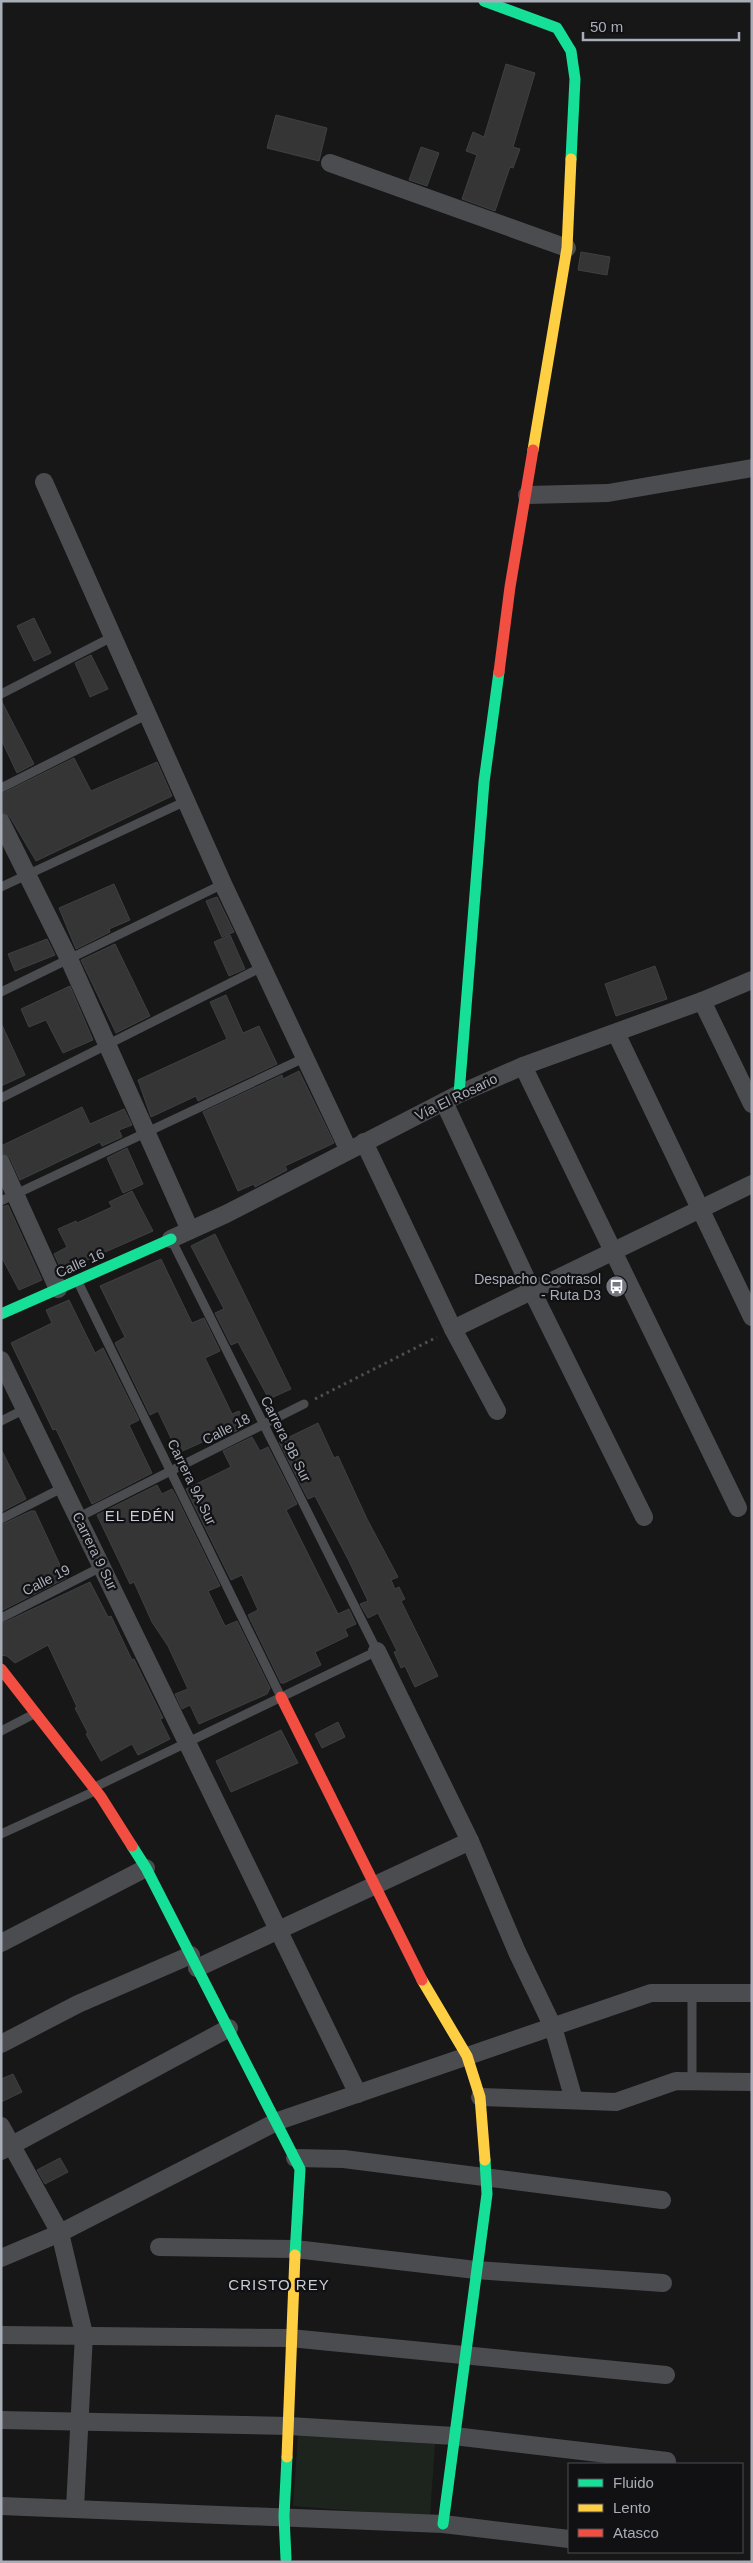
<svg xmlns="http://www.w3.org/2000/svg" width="753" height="2563" viewBox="0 0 753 2563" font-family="Arial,sans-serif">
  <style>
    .green { fill: #1d241e }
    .building { fill: #353536; stroke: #3f4043 }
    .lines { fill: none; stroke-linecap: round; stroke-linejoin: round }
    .path { stroke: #4d4e52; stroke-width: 3; stroke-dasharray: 2.5 4; stroke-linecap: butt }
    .lane { stroke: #4b4c50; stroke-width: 9 }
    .street { stroke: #4b4c50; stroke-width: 18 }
    .fast { stroke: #16e098; stroke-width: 11 }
    .slow { stroke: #ffcf43; stroke-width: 11 }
    .jam { stroke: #f24e42; stroke-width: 11 }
    .labels { text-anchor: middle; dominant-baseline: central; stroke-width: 4.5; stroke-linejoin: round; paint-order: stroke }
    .street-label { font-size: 14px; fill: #a8adb8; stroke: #111113 }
    .poi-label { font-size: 14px; fill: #a8adb8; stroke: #111113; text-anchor: end }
    .neighbourhood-label { font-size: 15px; letter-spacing: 1px; fill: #c9ccd4; stroke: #111113 }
  </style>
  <rect width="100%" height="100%" fill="#171717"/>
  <polygon class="green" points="298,2434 435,2444 430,2517 293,2506"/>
  <g class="building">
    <polygon points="506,64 535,73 513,147 520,149 513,168 510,167 495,211 462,199 477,155 466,151 473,132 484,137"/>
    <polygon points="276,115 327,128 319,161 267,148"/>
    <polygon points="421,147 439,153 427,186 409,180"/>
    <polygon points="581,252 610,257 607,275 578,270"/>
    <polygon points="34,618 51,653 34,661 17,626"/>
    <polygon points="91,655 108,689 90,697 75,663"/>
    <polygon points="1,700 34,764 17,773 1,739"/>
    <polygon points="74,758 91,791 157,762 172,796 36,861 10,817 1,811 1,794"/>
    <polygon points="114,884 130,920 109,929 110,932 76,949 59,908"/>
    <polygon points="217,897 234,932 222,937 206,901"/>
    <polygon points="230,935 245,969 229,976 214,942"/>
    <polygon points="47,939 55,955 15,971 8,954"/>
    <polygon points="115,944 150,1016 116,1033 81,960"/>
    <polygon points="655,966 667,999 616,1016 605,984"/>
    <polygon points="70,986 93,1040 63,1053 46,1020 29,1027 21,1009"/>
    <polygon points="226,995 243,1033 259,1026 277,1064 198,1101 196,1096 151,1117 138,1080 227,1039 210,1002"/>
    <polygon points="1,1023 25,1075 1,1086"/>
    <polygon points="299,1071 334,1143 285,1166 287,1170 255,1187 254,1184 238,1191 203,1112 282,1075 283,1079"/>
    <polygon points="82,1107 90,1124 124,1109 132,1125 119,1130 122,1137 102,1146 100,1142 20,1180 10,1158 1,1152 1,1146"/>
    <polygon points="127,1148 143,1184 123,1193 107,1158"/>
    <polygon points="132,1191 153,1231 62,1271 54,1254 67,1247 58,1229 76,1221 77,1223 112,1207 109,1202"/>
    <polygon points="8,1205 42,1280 19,1290 1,1256 1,1207"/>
    <polygon points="215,1234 291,1389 269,1399 238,1342 231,1345 215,1313 224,1309 191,1246"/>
    <polygon points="161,1259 192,1323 204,1318 220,1351 205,1358 232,1414 239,1411 246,1426 218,1440 216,1436 178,1453 158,1411 150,1415 115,1343 125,1337 100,1286"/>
    <polygon points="69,1300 95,1353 103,1348 139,1420 129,1425 152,1473 92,1504 56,1429 53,1430 11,1343 52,1323 46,1310"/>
    <polygon points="318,1423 334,1458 338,1456 367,1519 398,1577 391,1580 395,1589 399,1587 405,1599 401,1601 438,1676 415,1687 405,1666 401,1668 394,1652 397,1651 378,1613 368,1618 360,1604 368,1601 349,1561 315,1496 308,1499 279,1442"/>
    <polygon points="252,1437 260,1451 268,1447 297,1504 286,1510 338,1614 349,1609 356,1624 345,1629 348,1636 315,1652 321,1665 284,1683 281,1683 248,1615 258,1610 242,1575 231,1580 186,1489 231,1467 223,1451"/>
    <polygon points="1,1449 26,1499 1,1512"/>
    <polygon points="157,1485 162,1494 172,1489 175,1494 220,1586 208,1591 225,1626 237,1621 270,1688 267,1694 199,1724 190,1705 182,1709 175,1694 188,1689 168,1646 152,1622 134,1582 130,1584 97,1515"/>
    <polygon points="31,1511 35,1511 66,1578 1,1611 1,1525"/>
    <polygon points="90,1582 108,1617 111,1616 132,1660 134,1659 163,1718 160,1719 170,1739 138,1755 132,1744 101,1761 86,1734 88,1733 75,1708 77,1707 48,1645 15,1663 7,1656 1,1655 1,1624"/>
    <polygon points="338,1722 345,1737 322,1748 315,1734"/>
    <polygon points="281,1730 298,1763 231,1792 216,1761"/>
    <polygon points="13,2074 22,2092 1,2102 1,2079"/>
    <polygon points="60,2158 68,2172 45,2184 37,2170"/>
  </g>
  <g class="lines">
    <polyline class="path" points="315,1399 437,1337"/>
    <g class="lane">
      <polyline points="1,694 114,636"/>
      <polyline points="1,788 148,714"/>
      <polyline points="1,887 186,801"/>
      <polyline points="1,992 223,884"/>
      <polyline points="1,1098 262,967"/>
      <polyline points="1,1201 304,1058"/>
      <polyline points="78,1282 281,1697"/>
      <polyline points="1,1421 25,1409"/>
      <polyline points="79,1517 304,1404"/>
      <polyline points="1,1519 64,1487"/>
      <polyline points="1,1618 103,1566"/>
      <polyline points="1,1731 34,1714"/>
      <polyline points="95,1787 377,1651 172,1241"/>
      <polyline points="1,1834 95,1791"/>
      <polyline points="692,2081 692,1993"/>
    </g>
    <g class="street">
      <polyline points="330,163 567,248"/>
      <polyline points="44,482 223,884 348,1149"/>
      <polyline points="527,495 608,493 752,468"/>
      <polyline points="1,822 69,959 190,1230"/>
      <polyline points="702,1001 752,1104"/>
      <polyline points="616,1033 752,1317"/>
      <polyline points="523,1066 738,1508"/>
      <polyline points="444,1102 532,1291 644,1517"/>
      <polyline points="364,1142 453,1329 497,1411"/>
      <polyline points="1,1163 58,1289"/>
      <polyline points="171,1239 226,1214 459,1094 523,1066 702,1001 752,980"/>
      <polyline points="453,1329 752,1184"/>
      <polyline points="1,1360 358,2094"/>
      <polyline points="377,1651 470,1841 517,1952 553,2027 574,2100"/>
      <polyline points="1,1943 146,1868"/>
      <polyline points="197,1968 470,1841"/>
      <polyline points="1,2044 78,2004 191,1955"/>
      <polyline points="480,2097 616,2102 676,2081 752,2082"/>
      <polyline points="1,2126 60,2233 84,2334 75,2508"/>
      <polyline points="1,2151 229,2028"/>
      <polyline points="295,2158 344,2159 662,2200"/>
      <polyline points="159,2247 295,2249 476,2270 663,2283"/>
      <polyline points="1,2258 60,2233 278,2121 651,1993 752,1993"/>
      <polyline points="1,2335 290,2338 666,2375"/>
      <polyline points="1,2420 289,2426 454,2436 667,2461"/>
      <polyline points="1,2506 443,2524 569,2539"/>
    </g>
    <g class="fast">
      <polyline points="484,1 557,28 571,51 575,79 571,159"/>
      <polyline points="459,1094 484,782 499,672"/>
      <polyline points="1,1314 171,1239"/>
      <polyline points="132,1846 146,1868 300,2169 295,2255"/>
      <polyline points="443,2524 487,2194 485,2160"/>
      <polyline points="286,2559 284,2516 287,2457"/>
    </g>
    <g class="slow">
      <polyline points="533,450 567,248 571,159"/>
      <polyline points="422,1980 467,2056 480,2097 485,2160"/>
      <polyline points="287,2457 295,2255"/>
    </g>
    <g class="jam">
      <polyline points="499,672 510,587 533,450"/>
      <polyline points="1,1669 101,1797 132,1846"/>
      <polyline points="281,1697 422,1980"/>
    </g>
  </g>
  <defs>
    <symbol id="bus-disc" viewBox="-11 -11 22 22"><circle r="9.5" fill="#757880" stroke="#111113"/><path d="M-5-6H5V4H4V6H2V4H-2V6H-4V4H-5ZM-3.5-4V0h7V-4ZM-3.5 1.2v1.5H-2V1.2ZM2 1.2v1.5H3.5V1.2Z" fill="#fff"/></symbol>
  </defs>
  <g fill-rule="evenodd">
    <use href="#bus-disc" x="604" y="1274" width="25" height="25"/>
  </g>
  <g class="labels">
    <g class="street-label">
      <text transform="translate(456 1097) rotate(-26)">Vía El Rosario</text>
      <text transform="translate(80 1263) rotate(-24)">Calle 16</text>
      <text transform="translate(226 1429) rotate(-27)">Calle 18</text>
      <text transform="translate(286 1439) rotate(63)">Carrera 9B Sur</text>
      <text transform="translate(192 1482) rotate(64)">Carrera 9A Sur</text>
      <text transform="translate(95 1551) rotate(64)">Carrera 9 Sur</text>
      <text transform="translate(46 1580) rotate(-27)">Calle 19</text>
    </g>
    <g class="poi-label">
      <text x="601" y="1279">Despacho Cootrasol<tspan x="601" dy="16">- Ruta D3</tspan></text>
    </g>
    <g class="neighbourhood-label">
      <text x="140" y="1515">EL EDÉN</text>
      <text x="279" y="2284">CRISTO REY</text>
    </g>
  </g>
  <rect width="753" height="2563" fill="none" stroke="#a8adb8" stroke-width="5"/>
  <rect x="568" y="2463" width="175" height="90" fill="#111113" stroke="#4d4f55"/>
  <rect x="578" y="2479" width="25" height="8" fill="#16e098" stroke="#4d4f55"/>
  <text x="613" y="2488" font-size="15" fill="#a8adb8">Fluido</text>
  <rect x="578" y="2504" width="25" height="8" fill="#ffcf43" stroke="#4d4f55"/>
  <text x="613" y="2513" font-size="15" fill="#a8adb8">Lento</text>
  <rect x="578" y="2529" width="25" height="8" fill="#f24e42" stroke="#4d4f55"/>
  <text x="613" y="2538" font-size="15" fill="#a8adb8">Atasco</text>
  <path d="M583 32v8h156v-8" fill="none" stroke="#a8adb8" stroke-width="2.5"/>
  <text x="590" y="32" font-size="15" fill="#a8adb8" stroke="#111113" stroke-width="4" paint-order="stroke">50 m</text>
</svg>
